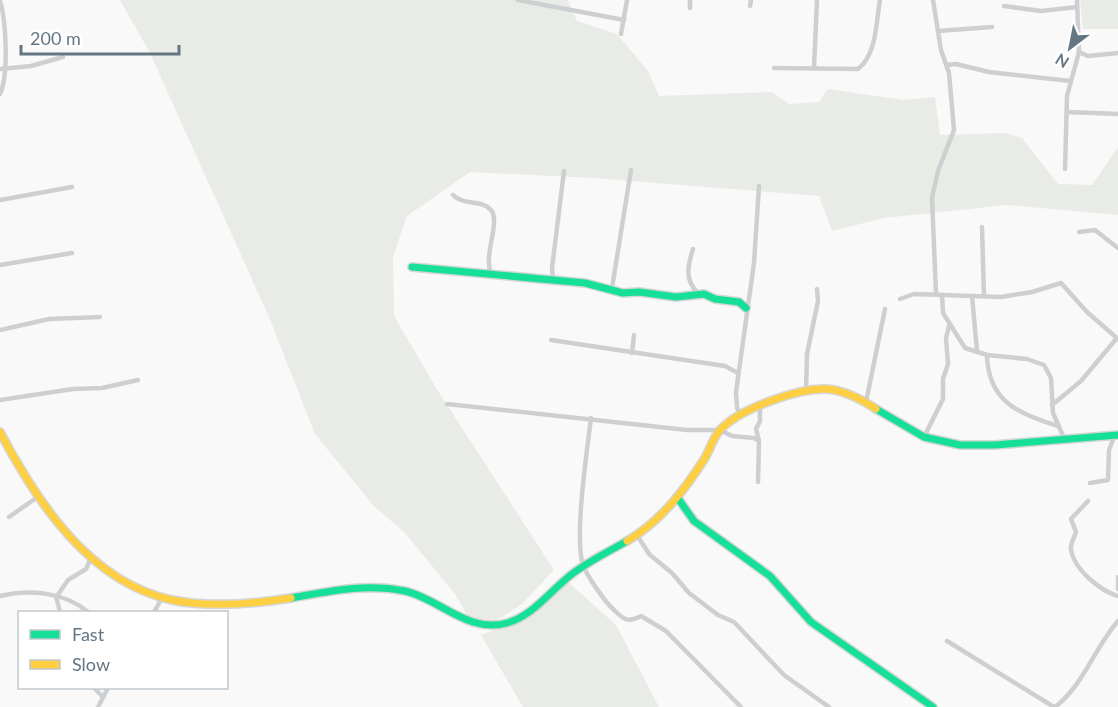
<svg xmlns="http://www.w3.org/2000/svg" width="1118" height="707" viewBox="0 0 1118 707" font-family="Lato,sans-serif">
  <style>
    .green { fill: #e8ebe6 }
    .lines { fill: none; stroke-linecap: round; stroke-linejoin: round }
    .fast-casing { stroke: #d5d6d7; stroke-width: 10 }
    .slow-casing { stroke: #d5d6d7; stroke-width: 10 }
    .street { stroke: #cecfd0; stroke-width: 4.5 }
    .fast { stroke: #16e098; stroke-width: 7 }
    .slow { stroke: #ffcf43; stroke-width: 7 }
  </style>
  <rect width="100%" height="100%" fill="#f9f9f9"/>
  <g class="green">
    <polygon points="120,0 568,0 577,21 617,34 648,71 659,96 772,92 789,104 819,102 828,89 903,100 935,97 940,135 1004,133 1022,138 1058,184 1092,185 1118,147 1118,215 1007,205 884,218 832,231 819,196 593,178 470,172 407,216 393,257 394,316 438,391 554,570 522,604 497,620 469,618 455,594 405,533 373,505 315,434 269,317 149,51"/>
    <polygon points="1080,0 1118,0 1118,29 1083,29"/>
    <path d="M 566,580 L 616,625 L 659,707 L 523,707 L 481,635 C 520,621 539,611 566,580 Z"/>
  </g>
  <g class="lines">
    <defs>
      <g id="fast">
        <polyline points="412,267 585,283 623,293 639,292 676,297 704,294 715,299 739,302 746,308"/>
        <polyline points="876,409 924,437 960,445 995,445 1118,435"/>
        <polyline points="677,497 694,521 770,576 811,622 933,707"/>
        <path d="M 291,598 C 330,591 366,583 405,591 C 440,599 468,634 507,623 C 533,616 551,590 572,574 C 589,561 608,552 627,541"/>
      </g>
      <g id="slow">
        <path d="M 0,432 C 37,502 89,582 172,600 C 211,608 253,604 291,598"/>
        <path d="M 627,541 C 661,521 684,491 705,458 C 710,449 713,438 720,430 C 739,409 798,388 826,389 C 844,390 861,399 876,409"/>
      </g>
    </defs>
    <use href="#fast" class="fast-casing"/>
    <use href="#slow" class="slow-casing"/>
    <g class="street">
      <polyline points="518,0 624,20"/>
      <polyline points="933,0 941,50 949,73 954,130 938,171 932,198 936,293"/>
      <polyline points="1077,0 1079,52 1088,56 1118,53"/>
      <path d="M 0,1 C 6,20 9,75 0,94"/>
      <polyline points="750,6 751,0"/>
      <polyline points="1004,6 1041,11 1077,7"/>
      <polyline points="690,8 690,0"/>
      <polyline points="938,31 992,27"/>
      <polyline points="621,34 627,0"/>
      <polyline points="947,65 956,64 989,72 1070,81"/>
      <polyline points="814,67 817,0"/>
      <path d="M 774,68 L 858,69 C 877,54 876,22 880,0"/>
      <polyline points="0,69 31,66 63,57"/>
      <polyline points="1067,112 1118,114"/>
      <polyline points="1065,169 1067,96 1079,52"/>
      <path d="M 453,195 C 463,206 482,199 491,210 C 501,222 483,254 491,274"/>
      <polyline points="0,200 72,187"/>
      <polyline points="982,227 984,296"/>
      <polyline points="1079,232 1095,230 1118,248"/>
      <path d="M 693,249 C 688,265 684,280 698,293"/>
      <polyline points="0,265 72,253"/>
      <polyline points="553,279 552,268 564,171"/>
      <polyline points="612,288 631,170"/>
      <polyline points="942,295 943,313 965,348 987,355 1027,359 1044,365 1051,378 1053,413 1064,438"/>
      <polyline points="972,296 977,351"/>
      <polyline points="900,299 914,294 1001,297 1032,292 1061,283 1087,312 1118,339"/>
      <polyline points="0,330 49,319 100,317"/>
      <polyline points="551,340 725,366 738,373"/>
      <polyline points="632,353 634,335"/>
      <path d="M 987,355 C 988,401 1018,414 1058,426"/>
      <polyline points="806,391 807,354 818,301 817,289"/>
      <polyline points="0,400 73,389 102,388 138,380"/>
      <polyline points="866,402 885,309"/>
      <polyline points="447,404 687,430 720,430 732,436 754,438 759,441 758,482"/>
      <polyline points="1052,405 1081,381 1117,338"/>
      <polyline points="741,415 737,408 736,392 754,263 759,186"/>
      <path d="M 591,418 C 587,451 574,537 583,565 C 587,576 605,602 614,610 C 624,620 628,623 641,616 L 666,631 L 741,707"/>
      <polyline points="924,437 943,399 943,379 948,364 946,338 949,326"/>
      <polyline points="759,441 756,429 760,421 760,408"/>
      <polyline points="1090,483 1108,480 1109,450 1114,437"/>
      <path d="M 1088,501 L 1071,519 L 1076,532 C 1074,538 1070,544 1071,550 C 1074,569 1100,591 1118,596"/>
      <polyline points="9,517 39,496"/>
      <polyline points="637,535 649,554 672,573 689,593 718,615 734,622 784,675 829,707"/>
      <polyline points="1118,577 1118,589"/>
      <path d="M 0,596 C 29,589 65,592 88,612"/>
      <polyline points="56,596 60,612"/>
      <polyline points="57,596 68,580 86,569 91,558"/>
      <polyline points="154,612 162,598"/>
      <polyline points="947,641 1054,707"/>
      <polyline points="94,688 103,697"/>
      <polyline points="98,707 108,688"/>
      <path d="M 1055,707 C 1083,686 1095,647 1118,621"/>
    </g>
    <use href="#fast" class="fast"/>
    <use href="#slow" class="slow"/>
  </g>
  <rect x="18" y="611" width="210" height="78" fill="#ffffff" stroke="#c1c8cd" stroke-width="1.5"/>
  <rect x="30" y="630" width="30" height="9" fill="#16e098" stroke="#c1c8cd" stroke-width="1.5"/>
  <text x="72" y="641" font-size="18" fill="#657683">Fast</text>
  <rect x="30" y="660" width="30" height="9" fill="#ffcf43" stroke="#c1c8cd" stroke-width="1.5"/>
  <text x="72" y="671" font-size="18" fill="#657683">Slow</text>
  <g transform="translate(1070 48) rotate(212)" stroke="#ffffff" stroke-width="4.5" paint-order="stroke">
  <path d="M0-4.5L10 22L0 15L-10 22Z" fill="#657683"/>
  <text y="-9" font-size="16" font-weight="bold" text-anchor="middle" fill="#657683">N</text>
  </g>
  <path d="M21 45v9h158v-9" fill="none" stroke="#657683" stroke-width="3"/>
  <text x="30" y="45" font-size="18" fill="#657683" stroke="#ffffff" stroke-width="4.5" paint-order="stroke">200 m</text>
</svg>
